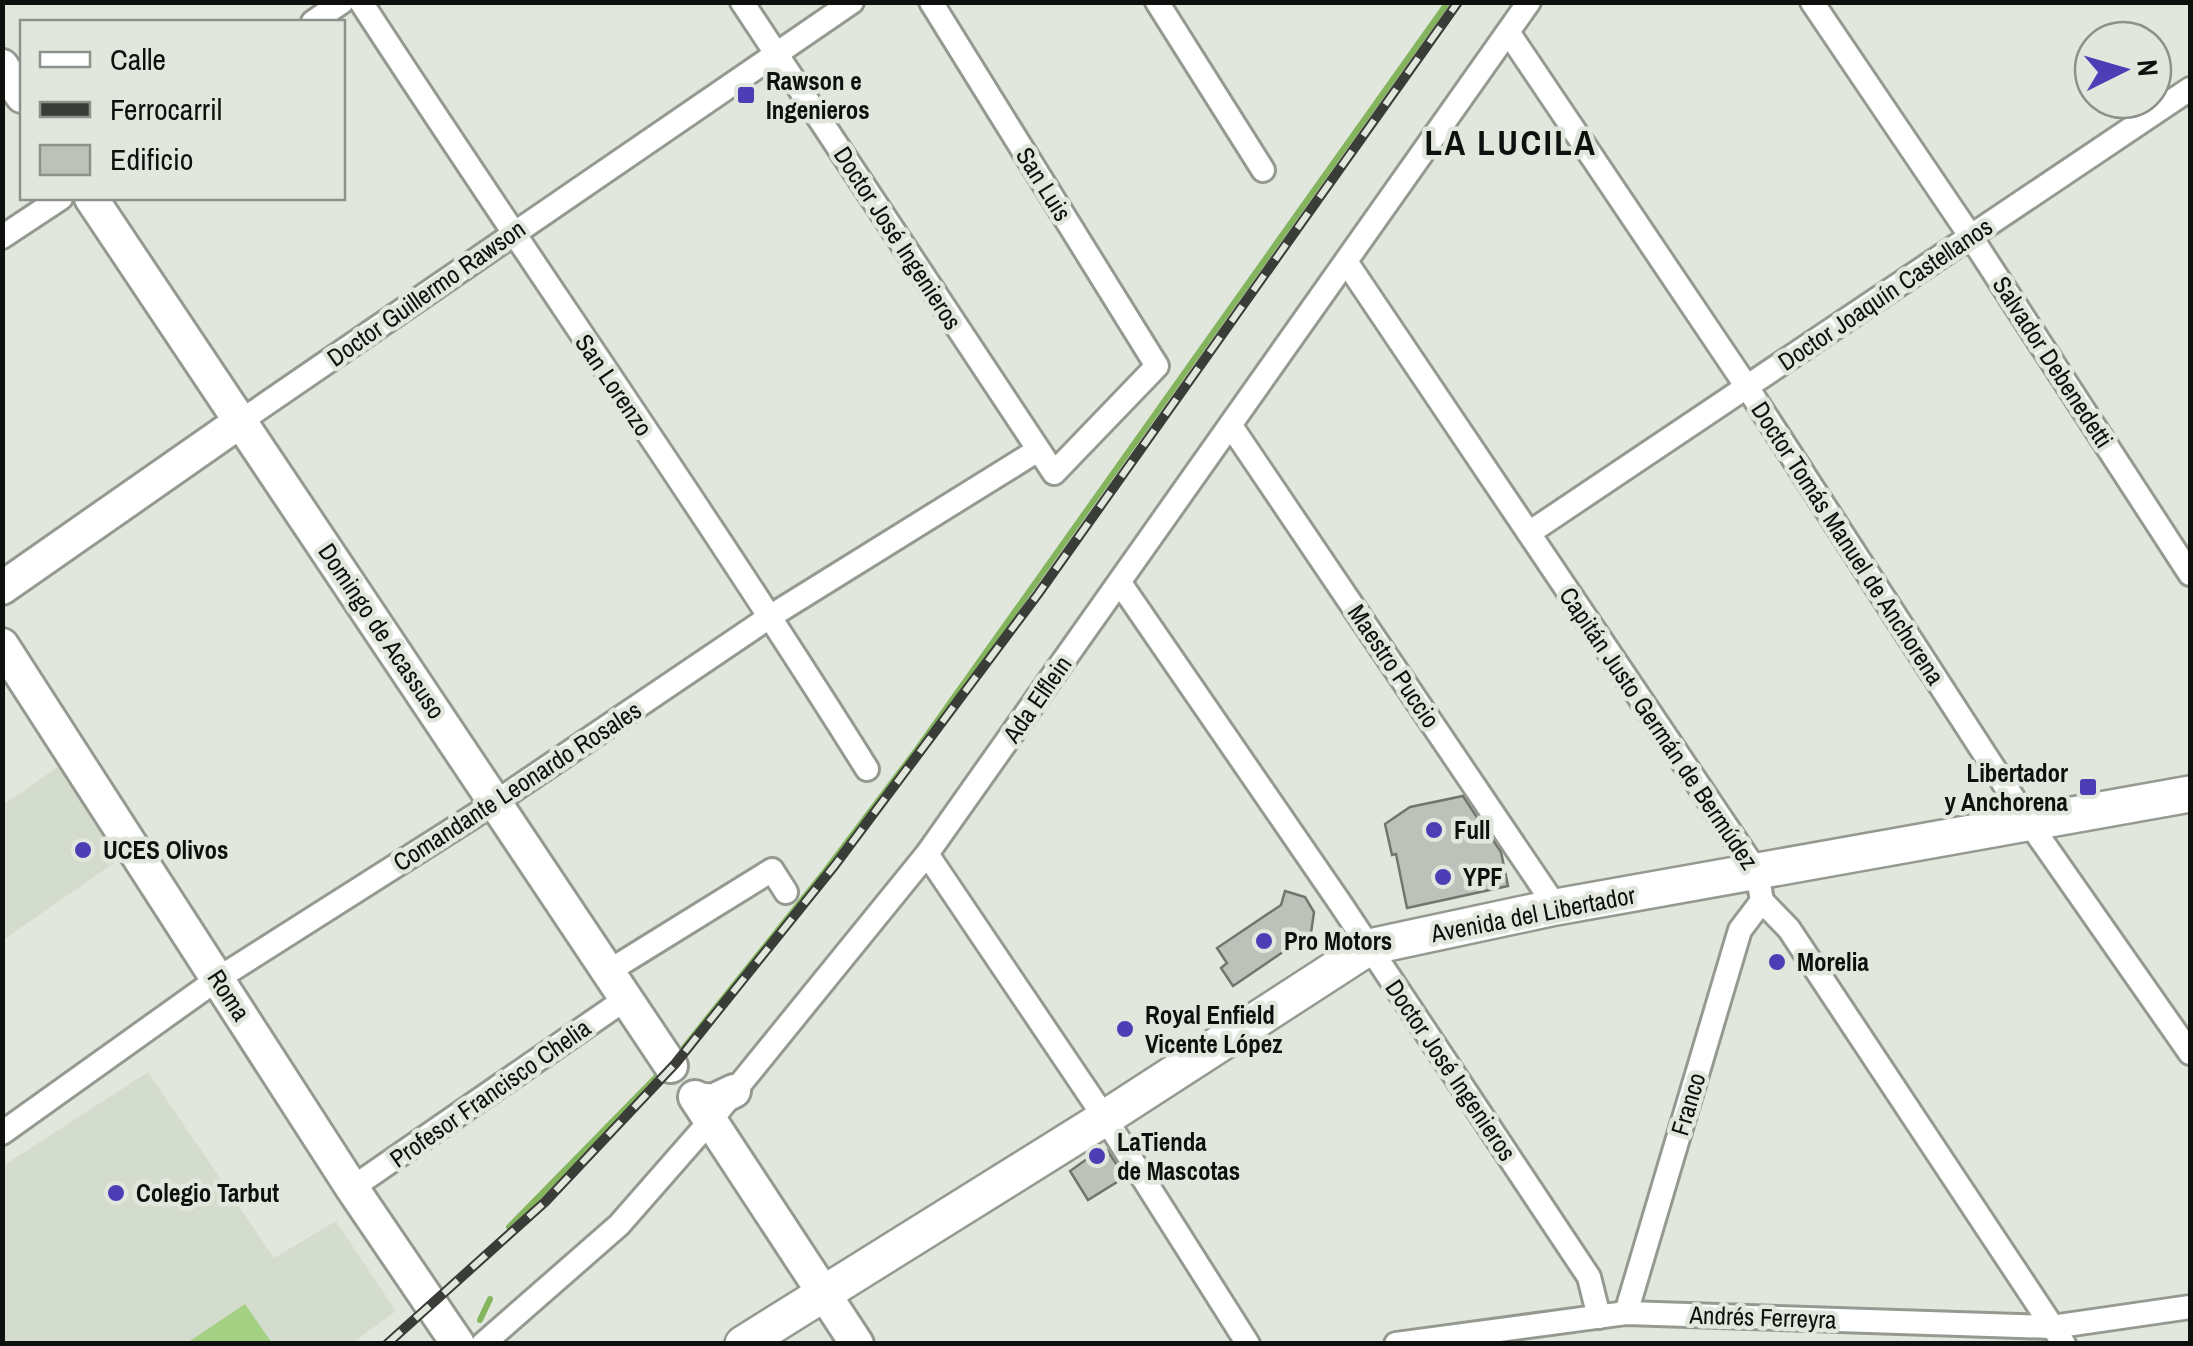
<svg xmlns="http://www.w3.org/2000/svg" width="2193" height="1346" viewBox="0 0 2193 1346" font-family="'Archivo Narrow',sans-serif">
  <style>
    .built { fill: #d3dccd }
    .green { fill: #a4d083 }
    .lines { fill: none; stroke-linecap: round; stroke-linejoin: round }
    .stream { stroke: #84b55e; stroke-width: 6 }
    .building { fill: #bcc1b9; stroke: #71756e; stroke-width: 2.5 }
    .street-casing { stroke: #959a91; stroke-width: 28 }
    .secondary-casing { stroke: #959a91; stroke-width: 38 }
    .primary-casing { stroke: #959a91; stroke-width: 40 }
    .street { stroke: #fff; stroke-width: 22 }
    .secondary { stroke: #fff; stroke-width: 32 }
    .primary { stroke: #fff; stroke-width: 35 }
    .rail-casing { stroke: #3a3c38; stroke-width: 10 }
    .rail { stroke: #e2e7de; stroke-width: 6; stroke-dasharray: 19; stroke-linecap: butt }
    .poi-dot { fill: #4e3db5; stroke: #e2e7de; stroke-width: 4 }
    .labels { text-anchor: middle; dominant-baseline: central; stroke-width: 9; stroke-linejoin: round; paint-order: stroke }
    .poi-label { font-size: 25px; font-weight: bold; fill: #0e100d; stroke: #e2e7de; text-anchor: start }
    .street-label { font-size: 25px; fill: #0e100d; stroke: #e2e7de }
    .district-label { font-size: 35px; font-weight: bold; letter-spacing: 2.5px; fill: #0e100d; stroke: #e2e7de }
  </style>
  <rect width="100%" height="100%" fill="#e2e7de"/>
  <g class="built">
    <polygon points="65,762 127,854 3,940 3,805"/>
    <polygon points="148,1072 274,1258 336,1221 396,1311 352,1343 3,1344 3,1166"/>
  </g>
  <polygon class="green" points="245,1304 272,1343 187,1343"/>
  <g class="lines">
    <g class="stream">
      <polyline points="678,1055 826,870 918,748 1448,2"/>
      <polyline points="509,1227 662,1071"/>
      <polyline points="480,1320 490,1299"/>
    </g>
  </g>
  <g class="building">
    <polygon points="1463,796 1480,822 1483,835 1489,834 1501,852 1508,886 1407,908 1396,854 1392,855 1385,824 1410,807"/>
    <polygon points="1285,891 1305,897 1314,912 1311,933 1233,986 1221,968 1227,963 1217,948 1281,905"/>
    <polygon points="1101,1149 1107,1150 1125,1177 1088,1200 1070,1171"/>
  </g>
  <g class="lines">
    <defs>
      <g id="street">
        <path d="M 361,2 C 528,259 704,509 867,769"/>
        <polyline points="742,2 1054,473 1157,366 931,2"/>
        <polyline points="1157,2 1263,170"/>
        <polyline points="1812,2 1971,237 2190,574"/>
        <polyline points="313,22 342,2"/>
        <polyline points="1508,32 1747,387 2030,824 2190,1053"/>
        <polyline points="2,237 61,198"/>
        <polyline points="1347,263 1757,872 1762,901 1789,929 2064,1344"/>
        <polyline points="241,421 852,2"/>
        <polyline points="1231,426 1556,907"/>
        <polyline points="1529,533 2190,89"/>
        <polyline points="1120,583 1340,903 1589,1277 1599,1317"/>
        <polyline points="927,854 1105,1118 1248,1344"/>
        <polyline points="609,971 772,870 786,892"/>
        <polyline points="2,1133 219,978 496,802 771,616 1038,450"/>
        <polyline points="352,1188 627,998"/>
        <polyline points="1626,1313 1740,930 1762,901"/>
        <polyline points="483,1344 619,1225 711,1120 927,854 1529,2"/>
        <polyline points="1396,1344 1626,1313 2052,1327 2190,1307"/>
      </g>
      <g id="secondary">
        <polyline points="2,66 22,96"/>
        <polyline points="91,198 671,1066"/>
        <polyline points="2,588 241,421"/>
        <polyline points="2,645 352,1188 458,1344"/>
        <polyline points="695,1097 857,1344"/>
        <polyline points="697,1099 713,1101 734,1091"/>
      </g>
      <polyline id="primary" points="743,1344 1105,1118 1369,947 1556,907 2190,794"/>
    </defs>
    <use href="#street" class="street-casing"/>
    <use href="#secondary" class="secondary-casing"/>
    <use href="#primary" class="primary-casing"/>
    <use href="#street" class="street"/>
    <use href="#secondary" class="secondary"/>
    <use href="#primary" class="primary"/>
    <defs>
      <polyline id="rail" points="387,1344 545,1202 675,1064 835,865 1038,594 1458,2"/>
    </defs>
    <use href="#rail" class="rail-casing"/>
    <use href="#rail" class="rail"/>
  </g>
  <g class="poi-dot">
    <rect x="736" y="85" width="20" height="20" rx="5"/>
    <rect x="2078" y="777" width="20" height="20" rx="5"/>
    <circle cx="1434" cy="830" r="10"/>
    <circle cx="83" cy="850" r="10"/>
    <circle cx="1443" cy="877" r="10"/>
    <circle cx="1264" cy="941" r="10"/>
    <circle cx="1777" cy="962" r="10"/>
    <circle cx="1125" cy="1029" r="10"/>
    <circle cx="1097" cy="1156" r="10"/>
    <circle cx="116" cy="1193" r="10"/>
  </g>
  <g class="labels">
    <g class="poi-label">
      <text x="766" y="81">Rawson e<tspan x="766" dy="29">Ingenieros</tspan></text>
      <text x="2068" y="773" text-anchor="end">Libertador<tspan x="2068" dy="29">y Anchorena</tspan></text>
      <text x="1454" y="830">Full</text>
      <text x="103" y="850">UCES Olivos</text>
      <text x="1463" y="877">YPF</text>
      <text x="1284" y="941">Pro Motors</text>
      <text x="1797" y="962">Morelia</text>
      <text x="1145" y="1015">Royal Enfield<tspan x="1145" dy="29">Vicente López</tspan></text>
      <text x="1117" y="1142">LaTienda<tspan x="1117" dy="29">de Mascotas</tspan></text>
      <text x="136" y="1193">Colegio Tarbut</text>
    </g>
    <g class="street-label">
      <text transform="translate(1044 184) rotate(58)">San Luis</text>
      <text transform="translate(898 238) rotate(57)">Doctor José Ingenieros</text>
      <text transform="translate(426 293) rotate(-35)">Doctor Guillermo Rawson</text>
      <text transform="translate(1885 294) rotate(-34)">Doctor Joaquín Castellanos</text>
      <text transform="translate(2053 362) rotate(57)">Salvador Debenedetti</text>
      <text transform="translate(614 385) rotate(56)">San Lorenzo</text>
      <text transform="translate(1848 543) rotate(57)">Doctor Tomás Manuel de Anchorena</text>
      <text transform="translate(382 631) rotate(56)">Domingo de Acassuso</text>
      <text transform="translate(1394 666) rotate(56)">Maestro Puccio</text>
      <text transform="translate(1037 699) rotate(-55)">Ada Elflein</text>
      <text transform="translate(1659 728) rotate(56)">Capitán Justo Germán de Bermúdez</text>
      <text transform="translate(517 786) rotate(-33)">Comandante Leonardo Rosales</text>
      <text transform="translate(1533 914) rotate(-11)">Avenida del Libertador</text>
      <text transform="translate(229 995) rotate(57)">Roma</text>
      <text transform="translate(1451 1070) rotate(56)">Doctor José Ingenieros</text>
      <text transform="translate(490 1093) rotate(-35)">Profesor Francisco Chelia</text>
      <text transform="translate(1688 1104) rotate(-73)">Franco</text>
      <text transform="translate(1763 1317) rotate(2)">Andrés Ferreyra</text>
    </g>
    <g class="district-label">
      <text x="1511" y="142">LA LUCILA</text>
    </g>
  </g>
  <rect width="2193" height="1346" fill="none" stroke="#0e100d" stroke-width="10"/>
  <rect x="20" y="20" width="325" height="180" fill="#e2e7de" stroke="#8d918a" stroke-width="2.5"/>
  <rect x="40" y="52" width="50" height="15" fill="#ffffff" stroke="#8d918a" stroke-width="2.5"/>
  <text x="110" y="70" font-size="30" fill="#0e100d">Calle</text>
  <rect x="40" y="102" width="50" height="15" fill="#3a3c38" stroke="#8d918a" stroke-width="2.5"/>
  <text x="110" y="120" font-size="30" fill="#0e100d">Ferrocarril</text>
  <rect x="40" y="145" width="50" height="30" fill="#bcc1b9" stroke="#8d918a" stroke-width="2.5"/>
  <text x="110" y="170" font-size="30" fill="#0e100d">Edificio</text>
  <g transform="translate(2123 70) rotate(85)"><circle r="48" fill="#e2e7de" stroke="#8d918a" stroke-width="2.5"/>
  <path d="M0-8L18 38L0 25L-18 38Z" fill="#4e3db5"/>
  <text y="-15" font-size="28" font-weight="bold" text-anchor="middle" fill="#0e100d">N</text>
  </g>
</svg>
